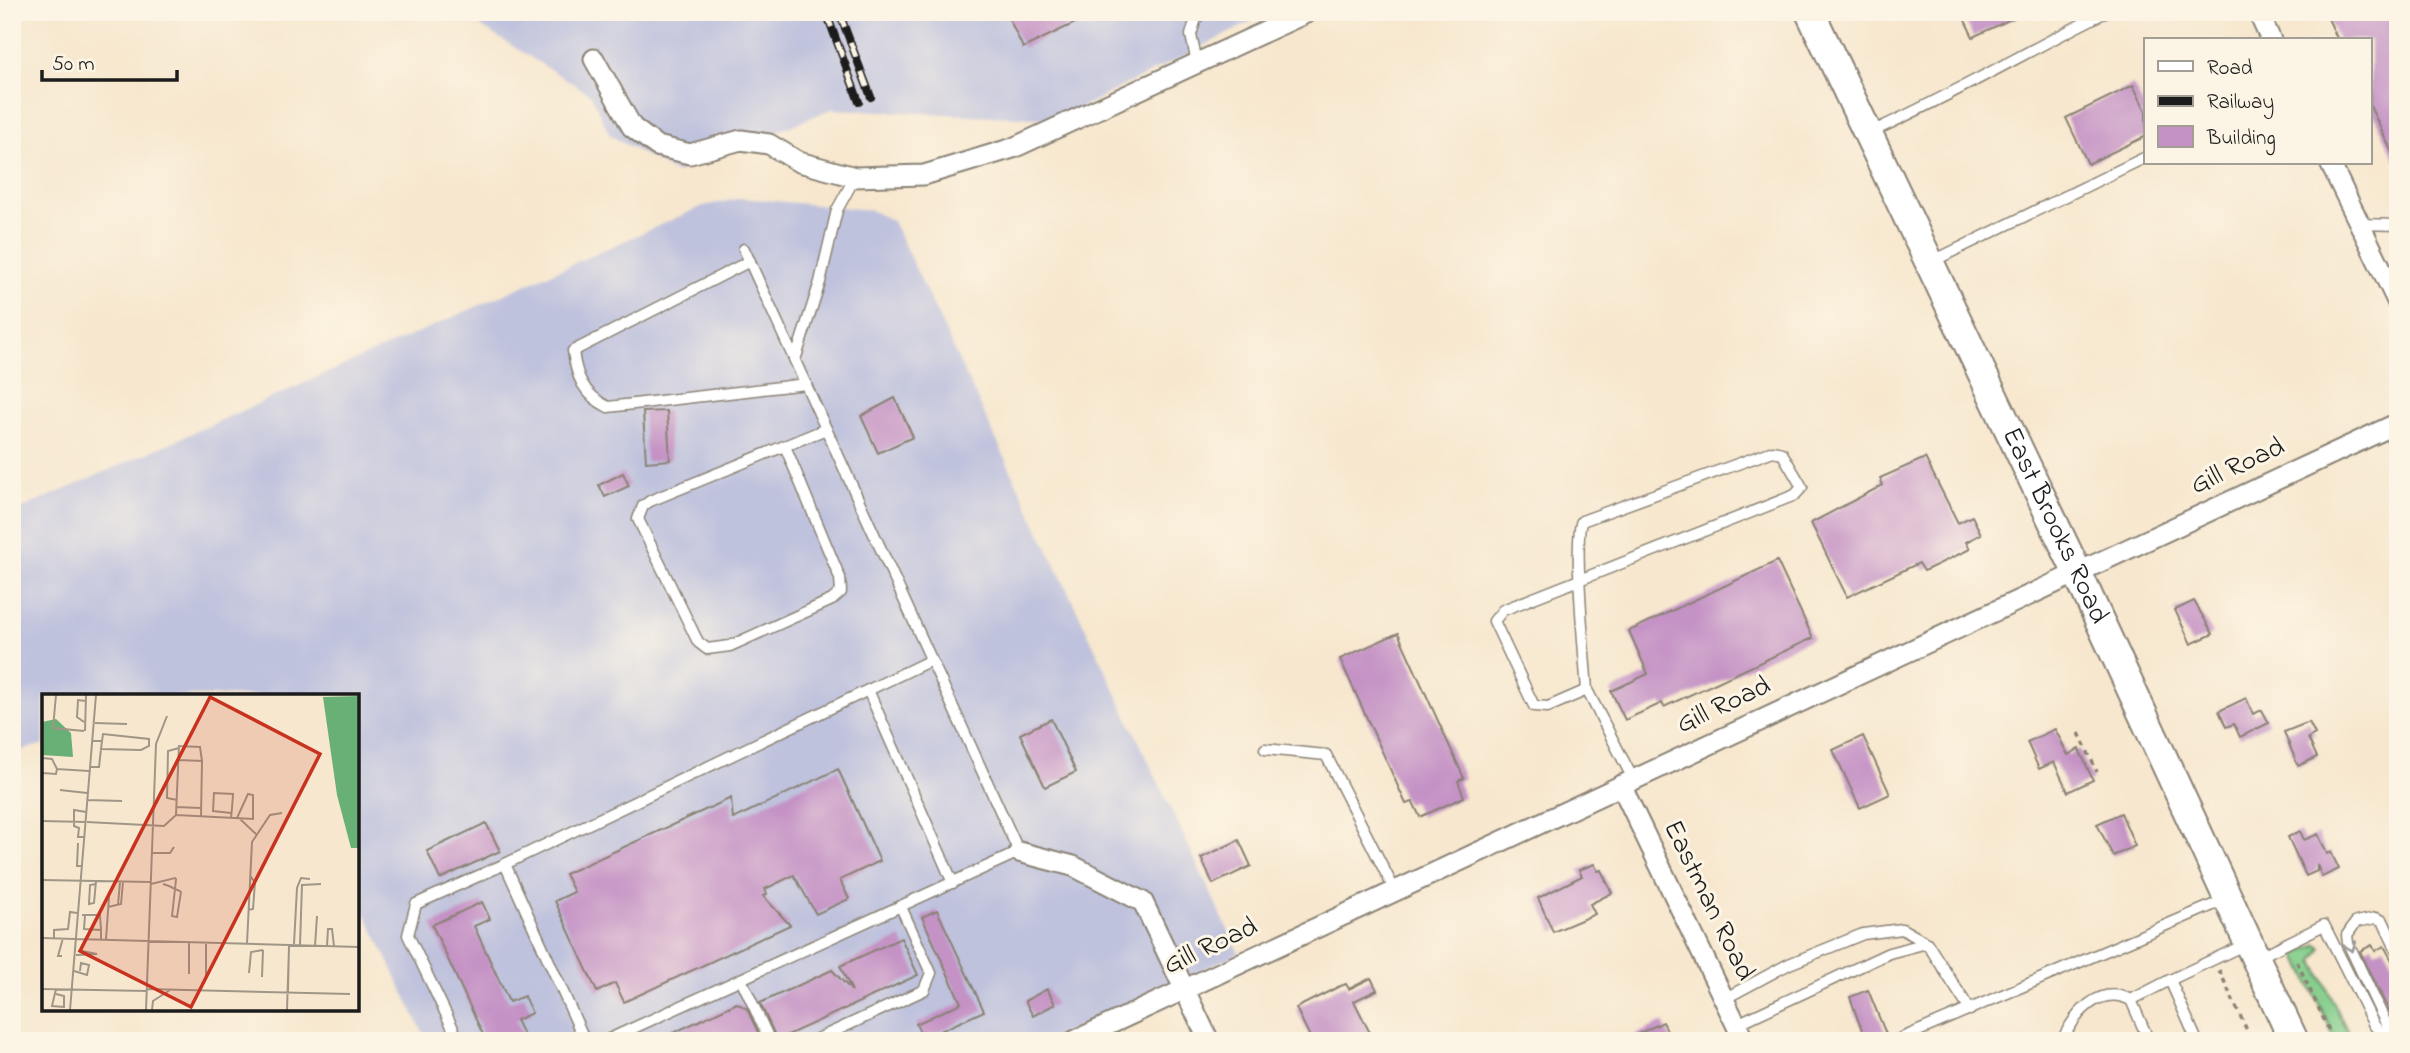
<svg xmlns="http://www.w3.org/2000/svg" width="2410" height="1053" viewBox="0 0 2410 1053" font-family="'Indie Flower',sans-serif">
  <style>
    .industrial { fill: #bfc2dd }
    .green { fill: #81cc89; stroke: #4e7452; stroke-width: 2 }
    .building { fill: #c492c5 }
    .lines { fill: none; stroke-linecap: round; stroke-linejoin: round }
    .service-casing { stroke: #8a8275; stroke-width: 13 }
    .minor-casing { stroke: #8a8275; stroke-width: 23 }
    .secondary-casing { stroke: #8a8275; stroke-width: 32 }
    .path { stroke: #8a8275; stroke-width: 3.5; stroke-dasharray: 5 5; stroke-linecap: butt }
    .service { stroke: #fff; stroke-width: 10 }
    .minor { stroke: #fff; stroke-width: 19 }
    .secondary { stroke: #fff; stroke-width: 28 }
    .rail-casing { stroke: #1c1c1c; stroke-width: 8 }
    .rail { stroke: #fcf5e5; stroke-width: 5; stroke-dasharray: 16; stroke-linecap: butt }
    .oneway { stroke: #999 }
    .labels { text-anchor: middle; dominant-baseline: central; stroke-width: 6; stroke-linejoin: round; paint-order: stroke }
    .street-label { font-size: 28px; fill: #1c1c1c; stroke: #fcf5e5 }
    .inset-road { fill: none; stroke: #9f9687; stroke-width: 2 }
    .view { fill: #c8321e; fill-opacity: 0.15; stroke: #c8321e; stroke-width: 3.5 }
    .inset-edge { fill: none; stroke: #1c1c1c; stroke-width: 3.5 }
  </style>
  <rect width="100%" height="100%" fill="#fcf5e5"/>
  <filter id="ink" filterUnits="userSpaceOnUse"><feTurbulence type="fractalNoise" baseFrequency=".0143" numOctaves="2"/><feDisplacementMap in="SourceGraphic" scale="14" xChannelSelector="R" yChannelSelector="G"/><feConvolveMatrix kernelMatrix="1 2 1 2 8 2 1 2 1" color-interpolation-filters="sRGB"/></filter>
  <filter id="wash" filterUnits="userSpaceOnUse"><feTurbulence type="fractalNoise" baseFrequency=".00686" numOctaves="4" result="noise"/><feDisplacementMap in="SourceGraphic" scale="28" xChannelSelector="R" yChannelSelector="G"/><feGaussianBlur stdDeviation="1.57" result="paint"/><feColorMatrix in="noise" values="0 0 0 0 0 0 0 0 0 0 0 0 0 0 0 0 0 1.4 0 .05"/><feComposite in="paint" operator="in"/></filter>
  <g filter="url(#wash)">
    <rect width="100%" height="100%" fill="#f7e7ce"/>
    <g class="industrial">
      <polygon points="451,12 1271,12 1058,119 832,109 676,173 610,135 591,95 469,19"/>
      <polygon points="742,198 870,210 893,221 1239,953 1047,1041 427,1041 361,904 357,906 357,696 44,696 44,744 12,753 12,513 703,206"/>
    </g>
    <polygon class="green" points="2318,944 2322,948 2314,961 2352,1041 2336,1041 2296,954"/>
    <g id="blocks">
      <g class="building">
        <polygon points="1006,12 1098,12 1023,48"/>
        <polygon points="1961,12 2026,12 1973,37"/>
        <polygon points="2325,12 2398,12 2398,165 2370,106 2370,40 2338,40"/>
        <polygon points="2133,85 2146,111 2146,136 2088,164 2066,118"/>
        <polygon points="895,398 913,437 878,453 861,416"/>
        <polygon points="667,411 670,460 646,462 643,412"/>
        <polygon points="1925,458 1958,523 1972,516 1981,534 1966,542 1970,549 1924,571 1919,563 1847,597 1811,523 1883,485 1880,478"/>
        <polygon points="623,473 629,486 605,497 599,485"/>
        <polygon points="1777,561 1813,638 1664,707 1662,703 1625,720 1611,691 1648,674 1629,631"/>
        <polygon points="2194,601 2213,634 2191,644 2175,610"/>
        <polygon points="1398,633 1464,778 1458,781 1464,797 1420,817 1413,802 1406,804 1340,659"/>
        <polygon points="2246,698 2253,714 2262,710 2269,723 2240,737 2234,724 2226,727 2219,711"/>
        <polygon points="1051,719 1076,772 1045,787 1020,734"/>
        <polygon points="2309,722 2315,734 2308,738 2317,757 2298,766 2284,732"/>
        <polygon points="2055,729 2068,755 2079,749 2093,780 2068,792 2054,762 2039,769 2027,742"/>
        <polygon points="1863,736 1890,794 1860,808 1833,750"/>
        <polygon points="838,769 880,861 840,880 849,899 816,914 794,875 765,889 767,894 763,896 790,925 624,1002 615,983 597,992 555,901 574,892 565,874 731,798 733,819"/>
        <polygon points="2121,813 2135,846 2113,856 2097,824"/>
        <polygon points="486,823 500,851 440,879 427,851"/>
        <polygon points="2300,831 2304,840 2318,834 2327,854 2331,852 2339,869 2322,877 2317,865 2317,871 2306,876 2288,837"/>
        <polygon points="1239,840 1251,866 1213,884 1201,858"/>
        <polygon points="1594,864 1598,871 1601,870 1612,893 1590,904 1595,914 1553,932 1538,898 1582,876 1579,870"/>
        <polygon points="482,902 490,919 474,926 509,1002 524,996 532,1013 516,1020 526,1041 486,1041 432,925"/>
        <polygon points="937,910 984,1011 923,1039 916,1024 961,1003 922,917"/>
        <polygon points="901,938 918,975 777,1040 760,1003 832,970 852,991 840,966"/>
        <polygon points="2372,945 2375,951 2384,946 2398,971 2398,1030 2360,951"/>
        <polygon points="1371,978 1377,990 1354,1001 1374,1041 1312,1041 1296,1008 1338,987 1346,984 1349,989"/>
        <polygon points="1047,989 1055,1004 1033,1016 1025,1001"/>
        <polygon points="1868,990 1888,1039 1888,1041 1867,1041 1858,1020 1850,997"/>
        <polygon points="737,1003 747,1009 762,1041 656,1041"/>
        <polygon points="1663,1022 1672,1041 1623,1041"/>
      </g>
    </g>
  </g>
  <g filter="url(#ink)">
    <use href="#blocks" fill-opacity="0" stroke="#8a8275" stroke-width="2"/>
    <g class="lines">
      <defs>
        <g id="service">
          <polyline points="1197,63 1191,35 1196,18 1206,12"/>
          <path d="M 1871,132 C 1951,96 2027,51 2106,12"/>
          <polyline points="2360,224 2398,225"/>
          <path d="M 750,261 L 573,351 C 576,377 584,395 608,407 L 806,384"/>
          <polyline points="1933,261 2146,157"/>
          <polyline points="795,360 820,282 837,210 855,177"/>
          <polyline points="785,446 840,578 841,592 832,600 730,646 707,649 698,642 638,519 643,506 650,501 826,429"/>
          <polyline points="868,690 953,883"/>
          <path d="M 1587,690 C 1585,664 1573,537 1582,521 L 1773,451 L 1782,453 L 1802,487 L 1795,495 L 1503,610 L 1494,621 L 1534,706 L 1548,707 L 1587,690 L 1633,779"/>
          <polyline points="1265,749 1326,755 1395,891"/>
          <polyline points="2398,953 2383,921 2376,918 2356,922 2347,935 2348,943 2391,1034 2398,1039"/>
          <polyline points="2259,957 2324,925 2374,1025 2388,1041"/>
          <polyline points="741,979 770,1041"/>
          <polyline points="1724,999 1789,964 1863,934 1902,929 1927,943 1970,1010"/>
          <polyline points="2131,1000 2170,980"/>
          <polyline points="1737,1024 1889,953 1927,943"/>
          <polyline points="459,1041 408,935 416,904 505,864"/>
          <polyline points="585,1041 505,864 931,660"/>
          <polyline points="605,1041 1019,852 744,249"/>
          <polyline points="813,1041 924,990 931,973 901,907"/>
          <polyline points="1895,1041 2227,899"/>
          <path d="M 2062,1041 C 2075,1013 2099,984 2131,1000 L 2149,1041"/>
          <polyline points="2197,1041 2170,980 2246,944"/>
        </g>
        <g id="minor">
          <polyline points="2258,12 2271,40"/>
          <polyline points="594,59 632,127 657,146 690,154 741,140 769,144 799,162 855,177 924,175 1013,148 1308,12"/>
          <polyline points="2330,163 2398,303"/>
          <polyline points="1621,785 1744,1041"/>
          <polyline points="1019,852 1073,866 1143,902 1209,1041"/>
          <polyline points="1074,1041 2398,423"/>
        </g>
        <g id="secondary">
          <path id="s1" d="M 1810,12 L 2077,572 L 2294,1041"/>
        </g>
      </defs>
      <use href="#service" class="service-casing"/>
      <use href="#minor" class="minor-casing"/>
      <use href="#secondary" class="secondary-casing"/>
      <g class="path">
        <polyline points="2079,733 2097,772"/>
        <polyline points="2297,962 2334,1041"/>
        <polyline points="2219,970 2252,1041"/>
      </g>
      <use href="#service" class="service"/>
      <use href="#minor" class="minor"/>
      <use href="#secondary" class="secondary"/>
      <defs>
        <g id="rail">
          <polyline points="826,12 859,102"/>
          <polyline points="839,12 871,97"/>
        </g>
      </defs>
      <use href="#rail" class="rail-casing"/>
      <use href="#rail" class="rail"/>
    </g>
    <defs><path id="oneway-chevron" d="M-2-3.5L2.5 0L-2 3.5" fill="none" stroke-width="1.6" stroke-linecap="round" stroke-linejoin="round" transform="scale(1.75)"/></defs>
    <use class="oneway" href="#oneway-chevron" transform="translate(2351 947) rotate(71)"/>
  </g>
  <g class="labels">
    <g class="street-label">
      <text transform="translate(2238 467) rotate(-25)">Gill Road</text>
      <text stroke="none"><textPath href="#s1" startOffset="569">East Brooks Road</textPath></text>
      <text transform="translate(1724 706) rotate(-25)">Gill Road</text>
      <text transform="translate(1708 901) rotate(64)">Eastman Road</text>
      <text transform="translate(1211 947) rotate(-25)">Gill Road</text>
    </g>
  </g>
  <g transform="translate(42 694)">
    <rect width="317" height="317" fill="#f7e7ce"/>
    <path d="M 317,2 L 317,154 L 309,154 L 295,101 L 281,3 ZM 14,25 L 29,39 L 31,63 L 0,61 L 0,28 Z" fill="#68b075"/>
    <path class="inset-road" d="M 14,1 L 11,34 L 42,37M 42,28 L 35,23 L 36,6 L 44,7M 53,29 L 85,30M 43,37 L 44,1M 51,47 L 60,47 L 61,40 L 107,45 L 107,52 L 99,56 L 59,55 L 60,47M 137,52 L 158,53 L 160,67M 0,64 L 10,65 L 15,75M 137,66 L 160,67 L 159,122M 48,73 L 57,73 L 59,55M 0,79 L 14,80 L 15,75 L 47,77M 18,96 L 45,99M 46,106 L 80,107M 135,106 L 125,104 L 126,57 L 137,54M 134,113 L 159,114M 134,121 L 212,125M 134,121 L 137,51M 189,124 L 190,114 L 191,101 L 191,100 L 172,99 L 171,117 L 189,119M 195,124 L 206,100 L 211,101 L 211,125M 198,125 L 214,140M 0,127 L 44,128M 45,128 L 122,132 L 134,121M 42,143 L 36,143 L 37,134 L 32,132 L 32,116 L 44,118M 36,149 L 35,172 L 39,172M 110,159 L 128,159 L 132,153M 0,186 L 109,188M 54,190 L 48,191 L 47,210 L 52,209 L 54,187M 109,190 L 133,184 L 134,185 L 133,195 L 130,222 L 135,223 L 139,198 L 138,197 L 133,195 L 127,192 L 121,190M 76,211 L 78,188M 66,213 L 79,210 L 81,188M 206,216 L 211,215 L 213,188 L 208,182M 40,221 L 58,221 L 59,236M 43,221 L 42,235 L 59,236 L 59,246M 0,244 L 33,245M 12,244 L 12,236 L 26,235 L 28,218 L 35,219M 34,245 L 317,253M 64,245 L 67,203M 205,249 L 210,148 L 228,121 L 240,119M 252,250 L 255,194 L 259,184 L 268,185M 258,251 L 260,191 L 279,190M 273,252 L 275,222M 285,252 L 286,235 L 290,235 L 292,252M 34,261 L 55,260 L 40,257M 20,262 L 16,262 L 21,244M 32,277 L 45,281 L 47,271 L 39,269 L 38,277M 207,279 L 209,258 L 221,256M 147,280 L 147,249M 220,283 L 221,256M 164,284 L 164,249M 0,295 L 105,297M 105,295 L 308,300M 246,297 L 247,251M 14,300 L 22,302 L 22,313 L 10,312 L 14,295M 28,316 L 54,1M 104,316 L 114,50 L 125,22M 110,316 L 111,307 L 128,296M 245,316 L 247,253"/>
    <path class="view" d="M 168,3 L 278,60 L 149,313 L 38,257 Z"/>
    <rect width="317" height="317" class="inset-edge"/>
  </g>
  <rect width="2410" height="1053" fill="none" stroke="#fcf5e5" stroke-width="42"/>
  <rect x="2144" y="38" width="228" height="126" fill="#fcf5e5" stroke="#a29e95" stroke-width="2"/>
  <rect x="2158" y="61" width="35" height="10" fill="#ffffff" stroke="#a29e95" stroke-width="2"/>
  <text x="2207" y="74" font-size="21" fill="#1c1c1c">Road</text>
  <rect x="2158" y="96" width="35" height="10" fill="#1c1c1c" stroke="#a29e95" stroke-width="2"/>
  <text x="2207" y="108" font-size="21" fill="#1c1c1c">Railway</text>
  <rect x="2158" y="126" width="35" height="21" fill="#c492c5" stroke="#a29e95" stroke-width="2"/>
  <text x="2207" y="144" font-size="21" fill="#1c1c1c">Building</text>
  <path d="M42 70v10h135v-10" fill="none" stroke="#1c1c1c" stroke-width="3.5"/>
  <text x="52" y="70" font-size="21" fill="#1c1c1c" stroke="#fcf5e5" stroke-width="5" paint-order="stroke">50 m</text>
</svg>
